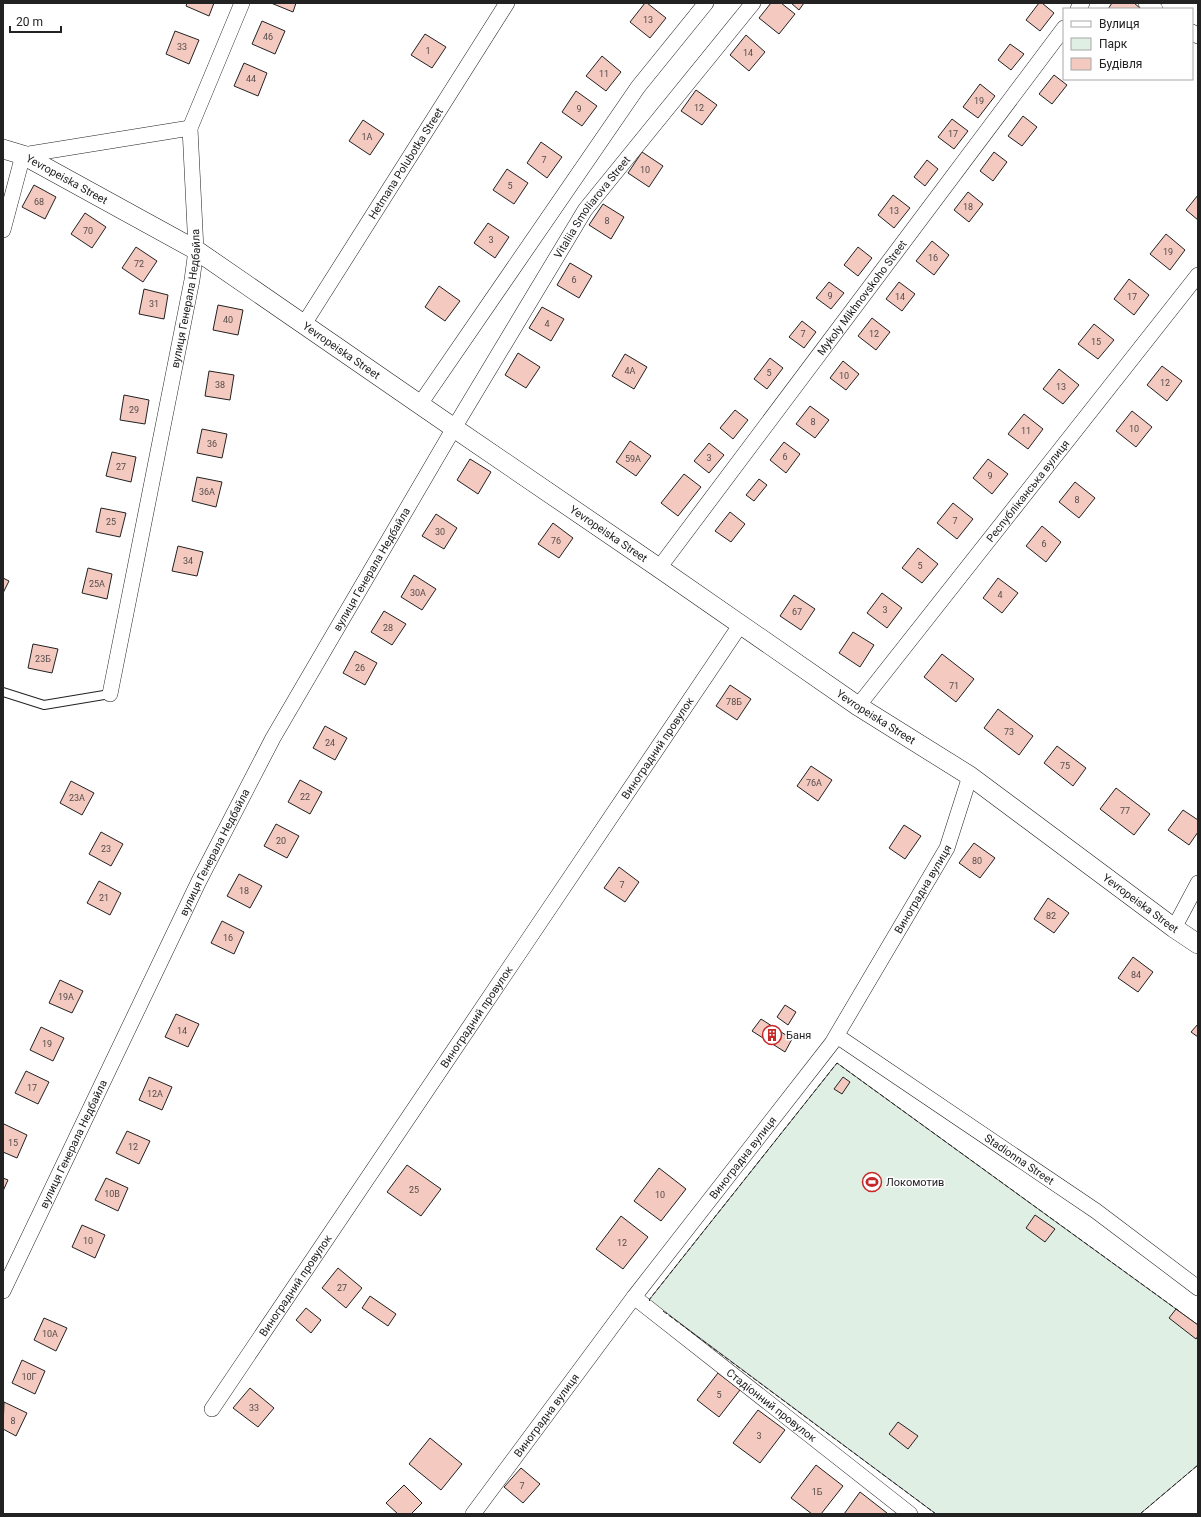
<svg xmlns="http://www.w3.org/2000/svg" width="1201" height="1517" viewBox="0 0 1201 1517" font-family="Roboto,sans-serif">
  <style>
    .green { fill: #e0efe3; stroke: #6f6f6f }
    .building { fill: #f3c9c0; stroke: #222 }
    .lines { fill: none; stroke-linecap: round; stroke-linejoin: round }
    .service-casing { stroke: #222; stroke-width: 10 }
    .minor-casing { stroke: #222; stroke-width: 16 }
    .tertiary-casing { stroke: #222; stroke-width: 20 }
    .service { stroke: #fff; stroke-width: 8 }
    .minor { stroke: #fff; stroke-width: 15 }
    .tertiary { stroke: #fff; stroke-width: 19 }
    .fence { stroke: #222; stroke-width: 1; stroke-dasharray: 5 2; stroke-linecap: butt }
    .labels { text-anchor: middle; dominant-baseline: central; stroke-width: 3; stroke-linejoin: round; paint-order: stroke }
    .number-label { font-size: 9px; fill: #564c4a }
    .street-label { font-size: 11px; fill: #222; stroke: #fff }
    .poi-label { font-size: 11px; fill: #222; stroke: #fff; text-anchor: start }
  </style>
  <rect width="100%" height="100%" fill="#fff"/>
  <polygon class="green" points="837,1063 1198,1325 1198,1465 1140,1514 936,1514 649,1300"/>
  <g class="building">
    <polygon points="187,3 214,3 209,16 186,6"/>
    <polygon points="271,3 296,3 293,12"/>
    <polygon points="645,3 647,3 666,18 650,38 630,22"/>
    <polygon points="771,3 781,3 795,14 779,34 759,18"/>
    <polygon points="791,3 804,3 799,10"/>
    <polygon points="1039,3 1042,3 1054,13 1040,31 1026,20"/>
    <polygon points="1112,3 1134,3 1140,8 1139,9 1108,9"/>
    <polygon points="262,21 285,31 275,54 252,44"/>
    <polygon points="175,31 199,40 189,64 166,54"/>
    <polygon points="425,34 446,47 432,68 411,55"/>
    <polygon points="746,35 765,52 749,71 730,55"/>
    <polygon points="1010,44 1024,54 1011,70 998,60"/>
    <polygon points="602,56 621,72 606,91 586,76"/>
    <polygon points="244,63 267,73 258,96 234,86"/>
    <polygon points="1054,75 1067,85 1052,104 1039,94"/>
    <polygon points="980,84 995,96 978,118 963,107"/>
    <polygon points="696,90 717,105 702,125 681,111"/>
    <polygon points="576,91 597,106 582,126 562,112"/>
    <polygon points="1023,116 1037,127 1022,146 1008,136"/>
    <polygon points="952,119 968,131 954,149 938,137"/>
    <polygon points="363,120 384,134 370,155 349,141"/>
    <polygon points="541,142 562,157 547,178 527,163"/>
    <polygon points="642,152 663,166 649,187 628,173"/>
    <polygon points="994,152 1007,162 993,181 980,171"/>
    <polygon points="927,160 938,169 925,186 914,177"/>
    <polygon points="507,169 528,183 514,204 493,190"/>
    <polygon points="34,185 56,197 45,219 22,207"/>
    <polygon points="968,192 983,204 969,222 954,210"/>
    <polygon points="893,195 910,208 894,228 878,215"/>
    <polygon points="1198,195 1198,220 1186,210"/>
    <polygon points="603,204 624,217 611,239 589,225"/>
    <polygon points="85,213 106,227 92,248 71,234"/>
    <polygon points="488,223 509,237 495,258 474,243"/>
    <polygon points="1166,234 1185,250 1170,270 1150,254"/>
    <polygon points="932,241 949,255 934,275 916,261"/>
    <polygon points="136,247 157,261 143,282 122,268"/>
    <polygon points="858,247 872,258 858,276 844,265"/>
    <polygon points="570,263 592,276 579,298 557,285"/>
    <polygon points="1129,279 1149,295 1134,315 1114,299"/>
    <polygon points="829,282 844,293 831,309 816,298"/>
    <polygon points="899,282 915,294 902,311 886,299"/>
    <polygon points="439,286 460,301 445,321 425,307"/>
    <polygon points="144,289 168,295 164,319 139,314"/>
    <polygon points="218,305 243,310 238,335 213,330"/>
    <polygon points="542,307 564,319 551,341 529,328"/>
    <polygon points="872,318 890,332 876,350 858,336"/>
    <polygon points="802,321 816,332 804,348 789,337"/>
    <polygon points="1094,324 1114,340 1098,359 1078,344"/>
    <polygon points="518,353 540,367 526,388 505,375"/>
    <polygon points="625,354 647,367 634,389 612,376"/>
    <polygon points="770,358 783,368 767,389 754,379"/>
    <polygon points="843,361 859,374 846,390 830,378"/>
    <polygon points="1162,366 1182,381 1167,401 1147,385"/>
    <polygon points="1059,369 1079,385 1063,404 1043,389"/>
    <polygon points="209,371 234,375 230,400 205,396"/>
    <polygon points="124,395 149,400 145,424 120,420"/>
    <polygon points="810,406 829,420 815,438 796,424"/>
    <polygon points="735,410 748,420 733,439 720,428"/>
    <polygon points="1132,411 1152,427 1136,447 1116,431"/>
    <polygon points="1024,414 1043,429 1028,449 1008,434"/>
    <polygon points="202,429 227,434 222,458 197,453"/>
    <polygon points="630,441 651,456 636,476 616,462"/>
    <polygon points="784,442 800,454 786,473 770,460"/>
    <polygon points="709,443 724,455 709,473 694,461"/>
    <polygon points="112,452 136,457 131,482 106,476"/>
    <polygon points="470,459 491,472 478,494 457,480"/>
    <polygon points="988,459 1008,474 992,494 973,478"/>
    <polygon points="684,474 701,487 678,516 661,503"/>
    <polygon points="197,477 222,482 216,507 192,501"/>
    <polygon points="759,479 767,485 754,501 746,495"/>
    <polygon points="1075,482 1095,498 1079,518 1059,502"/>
    <polygon points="953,503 973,519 957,539 937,523"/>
    <polygon points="101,508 126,513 120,537 96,532"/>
    <polygon points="730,512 745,524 731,542 715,531"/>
    <polygon points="436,514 457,528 444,549 422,536"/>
    <polygon points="553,523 573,538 559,558 538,544"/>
    <polygon points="1042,526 1061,542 1046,562 1026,546"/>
    <polygon points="178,546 203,552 197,576 172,571"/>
    <polygon points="918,548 938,564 922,583 902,568"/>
    <polygon points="88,568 112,574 107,599 82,593"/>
    <polygon points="414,575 436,589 422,610 401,597"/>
    <polygon points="3,578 9,581 3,593"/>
    <polygon points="998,578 1018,593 1002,613 983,598"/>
    <polygon points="882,593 902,608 887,628 867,613"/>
    <polygon points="794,595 815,609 801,630 780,616"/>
    <polygon points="384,611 406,624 392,645 371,632"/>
    <polygon points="853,632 874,645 860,667 839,653"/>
    <polygon points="33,644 58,649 52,673 28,668"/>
    <polygon points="355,651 377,663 365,685 343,673"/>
    <polygon points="942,654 974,679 956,702 924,677"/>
    <polygon points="730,685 751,699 737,720 716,706"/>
    <polygon points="998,709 1033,736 1019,755 984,728"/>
    <polygon points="325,726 347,738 335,760 313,748"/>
    <polygon points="1057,746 1086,768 1073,786 1044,763"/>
    <polygon points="811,766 832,780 818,801 797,786"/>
    <polygon points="300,780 322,792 310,814 288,802"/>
    <polygon points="71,781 94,793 82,815 60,803"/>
    <polygon points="1116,788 1150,814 1134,835 1100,809"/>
    <polygon points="1183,810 1198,820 1198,832 1189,845 1168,830"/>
    <polygon points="276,824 299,836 287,858 264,846"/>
    <polygon points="904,825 921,836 905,859 889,848"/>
    <polygon points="101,832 123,844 111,866 89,854"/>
    <polygon points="974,843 995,858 980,878 959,863"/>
    <polygon points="619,867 639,882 625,902 604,888"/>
    <polygon points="239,874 262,886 250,908 227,896"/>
    <polygon points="99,881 121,893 110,915 87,903"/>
    <polygon points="1048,898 1069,913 1054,933 1034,919"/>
    <polygon points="222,921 244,932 234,954 211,943"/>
    <polygon points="1133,957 1153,972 1138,992 1118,978"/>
    <polygon points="60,980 83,991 72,1013 49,1003"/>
    <polygon points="785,1005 796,1012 788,1025 777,1017"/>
    <polygon points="176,1014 199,1024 188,1047 165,1037"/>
    <polygon points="761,1019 792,1039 785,1052 752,1031"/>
    <polygon points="1198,1024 1198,1037 1191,1032"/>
    <polygon points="41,1027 64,1038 53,1061 30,1050"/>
    <polygon points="26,1071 49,1082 38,1104 15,1093"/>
    <polygon points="149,1077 172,1087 162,1110 139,1100"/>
    <polygon points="843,1077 850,1082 842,1094 834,1089"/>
    <polygon points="4,1124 27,1135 17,1158 3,1152 3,1127"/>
    <polygon points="127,1131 150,1141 139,1164 116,1153"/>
    <polygon points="407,1165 441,1189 421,1216 387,1192"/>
    <polygon points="659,1168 686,1189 661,1221 634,1201"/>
    <polygon points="3,1178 8,1180 3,1191"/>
    <polygon points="106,1178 128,1188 118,1211 95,1200"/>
    <polygon points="1035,1215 1055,1229 1045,1242 1026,1228"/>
    <polygon points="621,1216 648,1237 623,1269 596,1249"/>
    <polygon points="82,1225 105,1235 95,1258 72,1247"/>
    <polygon points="338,1268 362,1288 346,1308 322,1288"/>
    <polygon points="370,1296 396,1314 388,1326 362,1308"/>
    <polygon points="306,1308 321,1320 311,1333 296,1320"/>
    <polygon points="1176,1309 1198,1325 1198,1336 1196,1339 1169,1318"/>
    <polygon points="44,1318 67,1328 56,1351 34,1340"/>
    <polygon points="22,1360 45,1371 35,1394 12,1383"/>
    <polygon points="718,1373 740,1390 719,1417 697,1400"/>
    <polygon points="250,1388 274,1408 258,1427 233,1408"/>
    <polygon points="4,1402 27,1413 16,1436 3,1429"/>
    <polygon points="758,1410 785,1430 760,1463 733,1443"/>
    <polygon points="898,1422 918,1436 908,1449 889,1434"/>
    <polygon points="430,1438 462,1464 441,1490 409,1464"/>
    <polygon points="816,1465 843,1486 821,1514 812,1514 791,1498"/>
    <polygon points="521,1468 540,1484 523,1503 504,1487"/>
    <polygon points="404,1485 422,1503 411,1514 398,1514 386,1503"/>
    <polygon points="860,1492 887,1513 886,1514 844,1514"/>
  </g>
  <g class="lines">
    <defs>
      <polyline id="service" points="3,692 44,705 110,694"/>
      <g id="minor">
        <polyline points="1146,3 1155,9"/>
        <polyline points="1078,9 1082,3"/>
        <polyline points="1192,32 1198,36"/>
        <polyline points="3,230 23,155 190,128"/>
        <path id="s1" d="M 304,324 L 507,3"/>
        <polyline points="420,404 638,87 706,3"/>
        <path id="s2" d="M 659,568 L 1064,28"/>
        <path id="s3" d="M 110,694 L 192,280 L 196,250 L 190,128 L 242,3"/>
        <path id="s4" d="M 858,706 L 1198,275"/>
        <polyline points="1174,928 1198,883"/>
        <path id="s5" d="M 837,1036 L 1096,1211 L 1198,1288"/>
        <path id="s6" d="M 3,1291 L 199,881 L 273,738 L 454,428 L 585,210 L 753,3"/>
        <path id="s7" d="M 634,1297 L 910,1514"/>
        <path id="s8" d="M 212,1409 L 741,624"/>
        <path id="s9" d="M 473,1514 L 634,1297 L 832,1043 L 947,848 L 970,776"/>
      </g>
      <g id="tertiary">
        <path id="s10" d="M 3,149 L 23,155 L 196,250 L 454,428 L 659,568 L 858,706 L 970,776 L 1174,928 L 1198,944"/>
      </g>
    </defs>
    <use href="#service" class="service-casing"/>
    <use href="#minor" class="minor-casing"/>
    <use href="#tertiary" class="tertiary-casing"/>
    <use href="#service" class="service"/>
    <use href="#minor" class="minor"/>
    <use href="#tertiary" class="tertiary"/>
    <g class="fence">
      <polyline points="650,1301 649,1300 837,1063 1179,1311"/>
      <polyline points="663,1311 936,1514"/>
      <polyline points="1140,1514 1198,1465"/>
    </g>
  </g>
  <defs>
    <symbol id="building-ring" viewBox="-11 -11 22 22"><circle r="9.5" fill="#fff" stroke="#c62828" stroke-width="1.5"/><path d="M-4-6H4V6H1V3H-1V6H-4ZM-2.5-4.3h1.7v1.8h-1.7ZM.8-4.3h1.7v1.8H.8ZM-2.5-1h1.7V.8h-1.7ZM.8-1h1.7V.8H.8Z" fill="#c62828"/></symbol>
    <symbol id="stadium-ring" viewBox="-11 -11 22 22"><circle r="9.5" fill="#fff" stroke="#c62828" stroke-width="1.5"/><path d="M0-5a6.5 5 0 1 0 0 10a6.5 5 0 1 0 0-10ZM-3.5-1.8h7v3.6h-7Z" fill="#c62828"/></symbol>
  </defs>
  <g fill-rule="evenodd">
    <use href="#building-ring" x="761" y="1024" width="22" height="22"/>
    <use href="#stadium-ring" x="861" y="1171" width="22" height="22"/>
  </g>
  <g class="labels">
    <g class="number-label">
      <text x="648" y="20">13</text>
      <text x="268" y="37">46</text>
      <text x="182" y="47">33</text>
      <text x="428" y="51">1</text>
      <text x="748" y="53">14</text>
      <text x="604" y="74">11</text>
      <text x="251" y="79">44</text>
      <text x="979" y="101">19</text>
      <text x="699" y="108">12</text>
      <text x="579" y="109">9</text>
      <text x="953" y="134">17</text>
      <text x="367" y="137">1А</text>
      <text x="544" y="160">7</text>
      <text x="645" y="170">10</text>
      <text x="510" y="186">5</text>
      <text x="39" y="202">68</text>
      <text x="968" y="207">18</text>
      <text x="894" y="211">13</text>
      <text x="607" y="221">8</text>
      <text x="88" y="231">70</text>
      <text x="491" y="240">3</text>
      <text x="1168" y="252">19</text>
      <text x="933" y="258">16</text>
      <text x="139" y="264">72</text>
      <text x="574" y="280">6</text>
      <text x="830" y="296">9</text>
      <text x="900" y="297">14</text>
      <text x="1132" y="297">17</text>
      <text x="154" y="304">31</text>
      <text x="228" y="320">40</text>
      <text x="547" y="324">4</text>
      <text x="803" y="334">7</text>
      <text x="874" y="334">12</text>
      <text x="1096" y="342">15</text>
      <text x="630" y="371">4А</text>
      <text x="769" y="373">5</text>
      <text x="844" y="376">10</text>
      <text x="1165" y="383">12</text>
      <text x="220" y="385">38</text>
      <text x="1061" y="387">13</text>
      <text x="134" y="410">29</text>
      <text x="813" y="422">8</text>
      <text x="1134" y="429">10</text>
      <text x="1026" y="431">11</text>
      <text x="212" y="444">36</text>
      <text x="785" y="457">6</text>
      <text x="709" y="458">3</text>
      <text x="633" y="459">59А</text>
      <text x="121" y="467">27</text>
      <text x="990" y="476">9</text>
      <text x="207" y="492">36А</text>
      <text x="1077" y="500">8</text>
      <text x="955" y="521">7</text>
      <text x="111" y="522">25</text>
      <text x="440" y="532">30</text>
      <text x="556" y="541">76</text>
      <text x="1044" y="544">6</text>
      <text x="188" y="561">34</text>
      <text x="920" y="566">5</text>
      <text x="97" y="584">25А</text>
      <text x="418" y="593">30А</text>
      <text x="1000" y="595">4</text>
      <text x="885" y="610">3</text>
      <text x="797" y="612">67</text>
      <text x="388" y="628">28</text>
      <text x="43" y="659">23Б</text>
      <text x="360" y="668">26</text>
      <text x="954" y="686">71</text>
      <text x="734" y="702">78Б</text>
      <text x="1009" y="732">73</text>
      <text x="330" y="743">24</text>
      <text x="1065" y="766">75</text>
      <text x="814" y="783">76А</text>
      <text x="305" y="797">22</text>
      <text x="77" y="798">23А</text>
      <text x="1125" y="811">77</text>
      <text x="281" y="841">20</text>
      <text x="106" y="849">23</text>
      <text x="977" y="861">80</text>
      <text x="622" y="885">7</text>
      <text x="244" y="891">18</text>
      <text x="104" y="898">21</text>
      <text x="1051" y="916">82</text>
      <text x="228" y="938">16</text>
      <text x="1136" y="975">84</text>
      <text x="66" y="997">19А</text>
      <text x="182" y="1031">14</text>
      <text x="47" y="1044">19</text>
      <text x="32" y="1088">17</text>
      <text x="155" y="1094">12А</text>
      <text x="13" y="1143">15</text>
      <text x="133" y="1147">12</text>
      <text x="414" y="1190">25</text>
      <text x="112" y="1194">10В</text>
      <text x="660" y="1195">10</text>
      <text x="88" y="1241">10</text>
      <text x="622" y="1243">12</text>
      <text x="342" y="1288">27</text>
      <text x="50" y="1334">10А</text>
      <text x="29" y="1377">10Г</text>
      <text x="719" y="1395">5</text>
      <text x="254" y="1408">33</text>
      <text x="13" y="1421">8</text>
      <text x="759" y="1436">3</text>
      <text x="522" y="1486">7</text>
      <text x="817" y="1492">1Б</text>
    </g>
    <g class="street-label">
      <text stroke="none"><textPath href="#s1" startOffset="190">Hetmana Polubotka Street</textPath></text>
      <text stroke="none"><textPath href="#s10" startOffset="71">Yevropeiska Street</textPath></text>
      <text stroke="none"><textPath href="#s6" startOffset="1235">Vitaliia Smoliarova Street</textPath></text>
      <text stroke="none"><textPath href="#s2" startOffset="338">Mykoly Mikhnovskoho Street</textPath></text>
      <text stroke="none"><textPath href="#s3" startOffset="403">вулиця Генерала Недбайла</textPath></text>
      <text stroke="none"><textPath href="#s10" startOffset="395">Yevropeiska Street</textPath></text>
      <text stroke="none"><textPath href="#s4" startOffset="274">Республіканська вулиця</textPath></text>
      <text stroke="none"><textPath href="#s10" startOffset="719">Yevropeiska Street</textPath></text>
      <text stroke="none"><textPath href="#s6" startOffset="811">вулиця Генерала Недбайла</textPath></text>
      <text stroke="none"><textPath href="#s10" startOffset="1043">Yevropeiska Street</textPath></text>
      <text stroke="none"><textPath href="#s8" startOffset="797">Виноградний провулок</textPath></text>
      <text stroke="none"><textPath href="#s6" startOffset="487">вулиця Генерала Недбайла</textPath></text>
      <text stroke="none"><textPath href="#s9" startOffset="771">Виноградна вулиця</textPath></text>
      <text stroke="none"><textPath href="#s10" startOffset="1367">Yevropeiska Street</textPath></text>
      <text stroke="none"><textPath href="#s8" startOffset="473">Виноградний провулок</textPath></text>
      <text stroke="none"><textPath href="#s6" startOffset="163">вулиця Генерала Недбайла</textPath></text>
      <text stroke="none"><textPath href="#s9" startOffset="447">Виноградна вулиця</textPath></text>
      <text stroke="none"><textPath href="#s5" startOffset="220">Stadionna Street</textPath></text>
      <text stroke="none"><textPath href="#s8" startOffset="149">Виноградний провулок</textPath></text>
      <text stroke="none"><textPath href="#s7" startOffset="175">Стадіонний провулок</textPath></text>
      <text stroke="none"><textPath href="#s9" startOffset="123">Виноградна вулиця</textPath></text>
    </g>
    <g class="poi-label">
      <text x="786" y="1035">Баня</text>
      <text x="886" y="1182">Локомотив</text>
    </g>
  </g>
  <rect width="1201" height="1517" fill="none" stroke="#222222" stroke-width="8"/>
  <rect x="1063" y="8" width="130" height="72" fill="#ffffff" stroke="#a7a7a7"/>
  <rect x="1071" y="21" width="20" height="6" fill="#ffffff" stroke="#a7a7a7"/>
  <text x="1099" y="28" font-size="12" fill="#222222">Вулиця</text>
  <rect x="1071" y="38" width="20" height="12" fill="#e0efe3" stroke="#a7a7a7"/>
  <text x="1099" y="48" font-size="12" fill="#222222">Парк</text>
  <rect x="1071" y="58" width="20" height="12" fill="#f3c9c0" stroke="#a7a7a7"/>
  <text x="1099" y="68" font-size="12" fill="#222222">Будівля</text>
  <path d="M10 26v6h51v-6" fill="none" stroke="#222222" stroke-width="2"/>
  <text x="16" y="26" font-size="12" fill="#222222" stroke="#ffffff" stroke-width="3" paint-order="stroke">20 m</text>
</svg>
